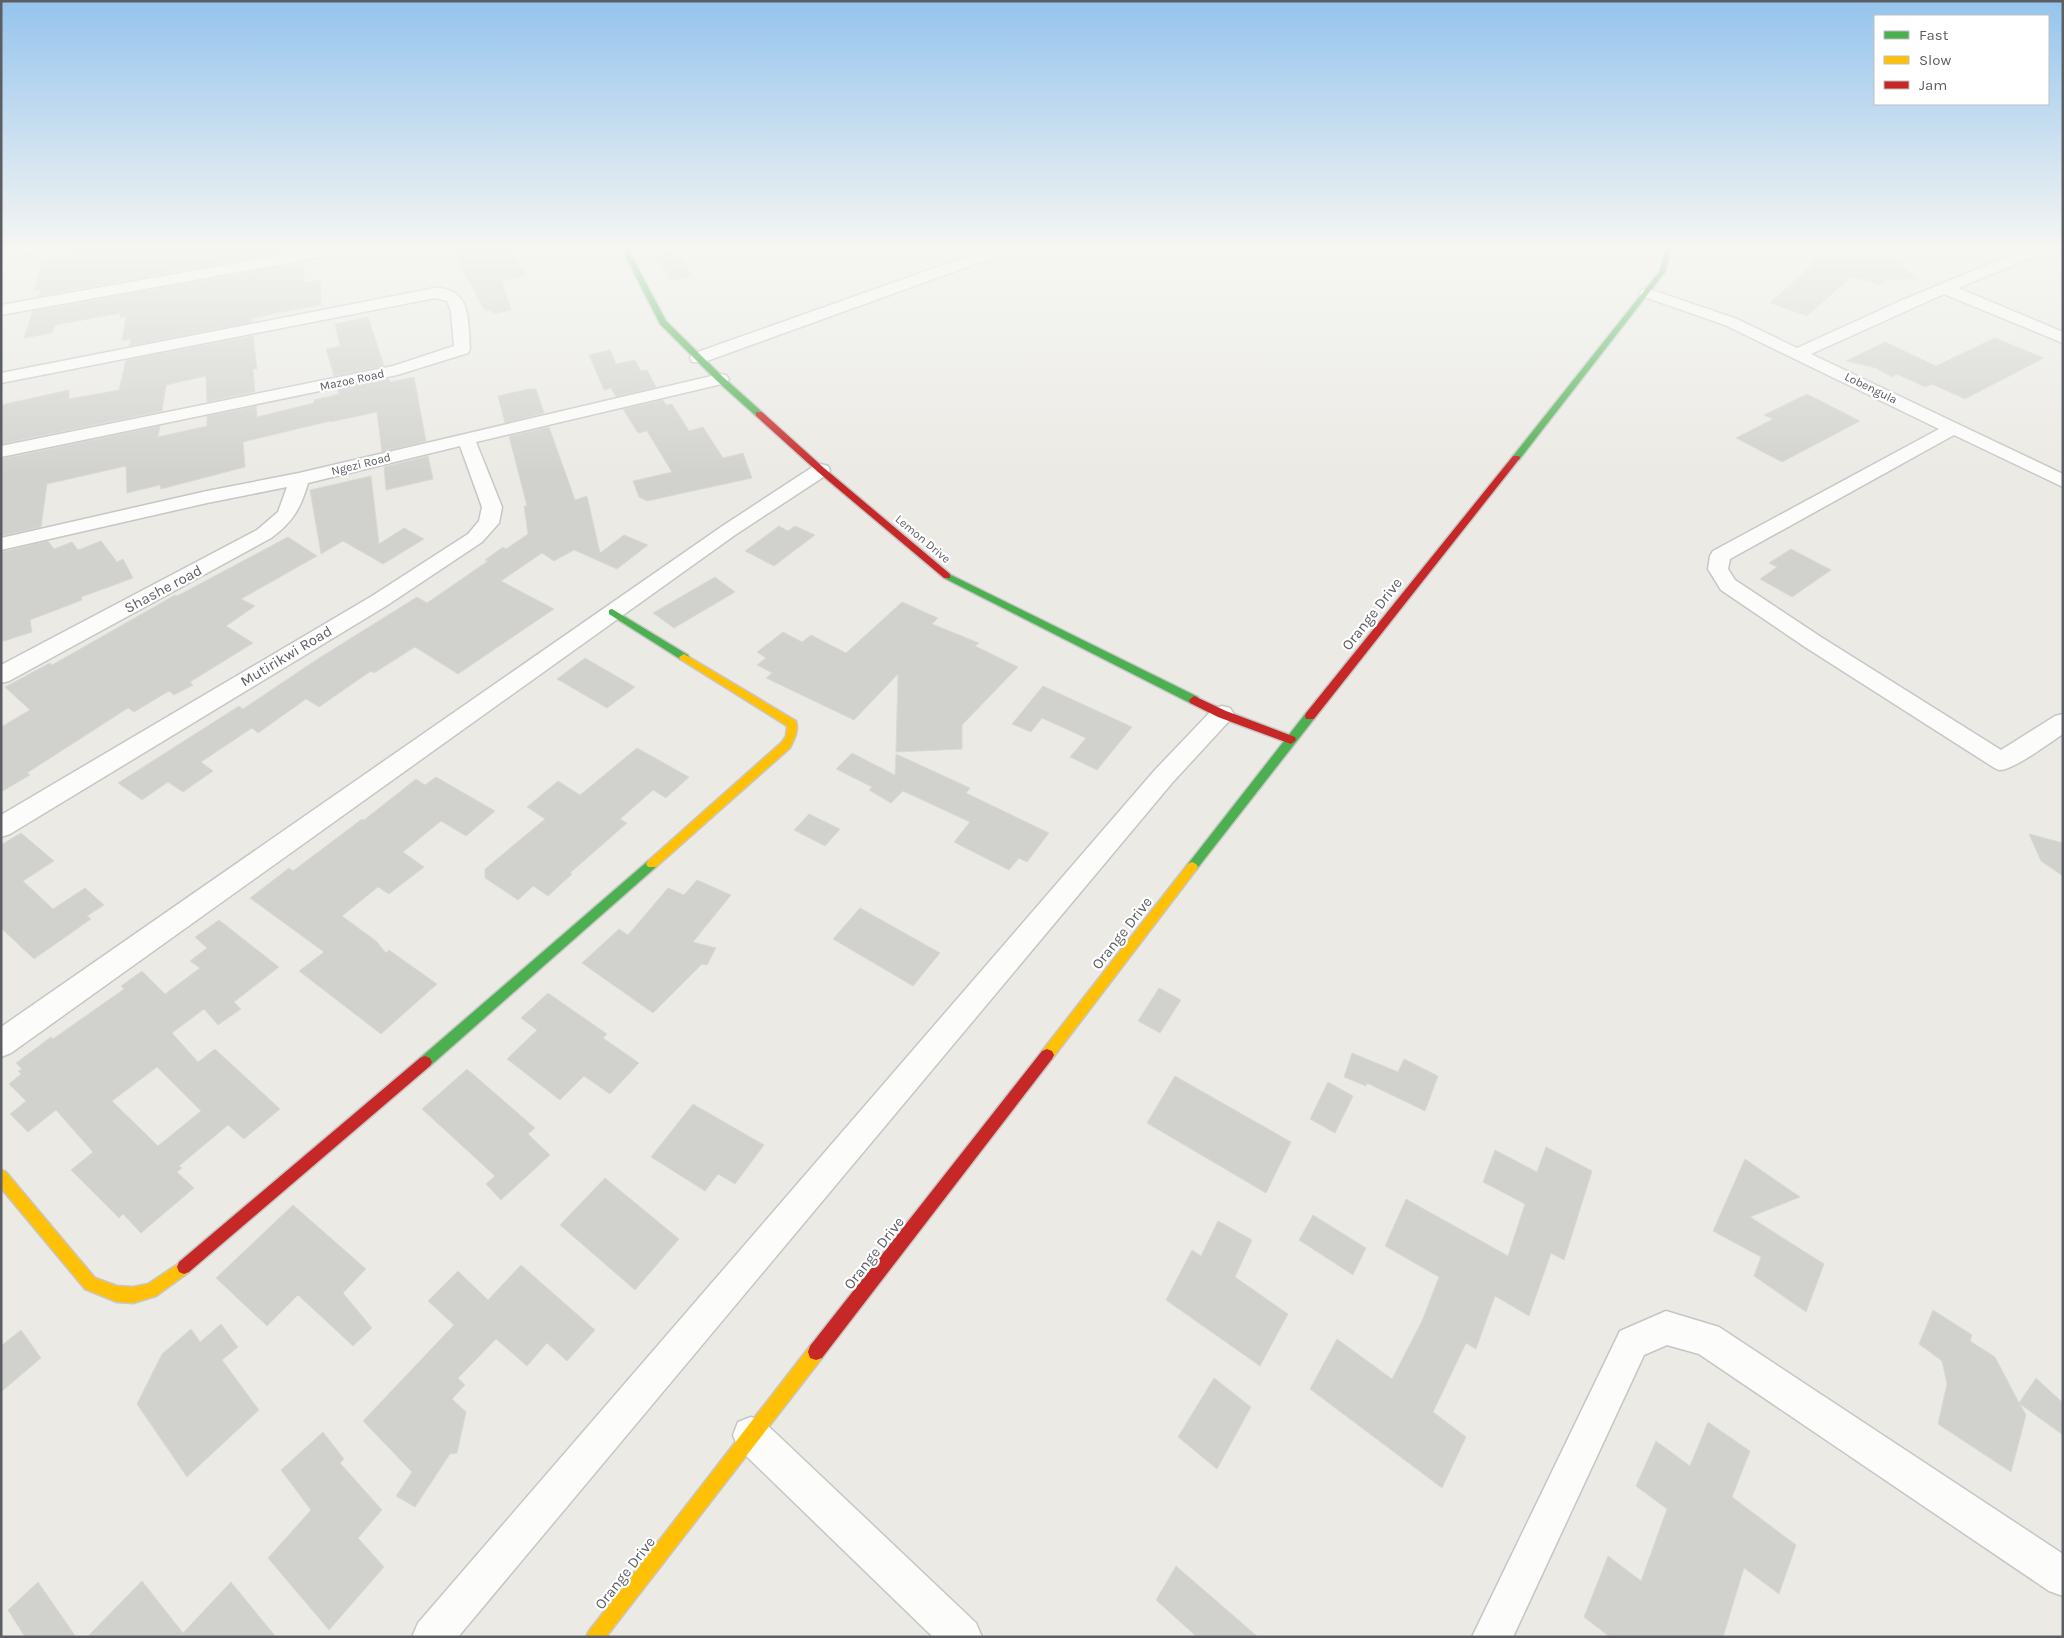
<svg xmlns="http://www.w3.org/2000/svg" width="2064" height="1638" viewBox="0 0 2064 1638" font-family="Karla,sans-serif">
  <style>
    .building { fill: #d1d1ce; stroke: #dad9d4; fill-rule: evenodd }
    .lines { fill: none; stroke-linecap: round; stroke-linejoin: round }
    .street-casing { stroke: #c6c6c6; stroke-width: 3 }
    .fast-casing { stroke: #c7c7c7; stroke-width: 3 }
    .slow-casing { stroke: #c7c7c7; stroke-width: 3 }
    .jam-casing { stroke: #c7c7c7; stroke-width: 3 }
    .street { fill: #fcfcfb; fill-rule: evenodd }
    .fast { fill: #4caf50; fill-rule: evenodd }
    .slow { fill: #ffc107; fill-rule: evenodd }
    .jam { fill: #c62828; fill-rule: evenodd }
    .labels { text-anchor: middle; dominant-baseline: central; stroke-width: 4.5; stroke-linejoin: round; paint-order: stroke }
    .far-street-label { font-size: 12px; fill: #5b5e63; stroke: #fff }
    .street-label { font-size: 15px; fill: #5b5e63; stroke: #fff }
  </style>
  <rect width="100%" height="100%" fill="#ebeae5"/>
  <g class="building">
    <polygon points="84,247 176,247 175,252 206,247 302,247 302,249 38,296 41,290 34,291 42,260 74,255 75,249"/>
    <polygon points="451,247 511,247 526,276 502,281 511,310 492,314 491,310 485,311"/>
    <polygon points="675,250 693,276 671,281 654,255"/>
    <polygon points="1811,257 1893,258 1916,278 1885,280 1881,285 1852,276 1807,316 1770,303 1813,264 1810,263"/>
    <polygon points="303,262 304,282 320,280 321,305 276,313 252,319 252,322 129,346 131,339 122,341 126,317 120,318 121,313 55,325 52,333 24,338 33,311"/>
    <polygon points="368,317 384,366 334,376 326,349 340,346 335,324"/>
    <polygon points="253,336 257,369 253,369 255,392 207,402 206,376 166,385 162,411 1,444 1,405 69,390 69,399 119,390 126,360"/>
    <polygon points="1995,338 2044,358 1965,399 1932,384 1925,387 1897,374 1892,377 1876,368 1846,361 1885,342 1936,366"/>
    <polygon points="610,350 616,364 635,360 641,371 647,370 656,387 616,397 611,388 604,390 589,355"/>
    <polygon points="414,377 426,441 382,452 377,412 330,422 330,421 243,442 245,467 161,489 160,485 127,493 126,466 47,484 41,527 1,536 1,459 160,426 158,437 207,426 207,416 256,406 257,417 314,403 314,400 339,394 337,389 389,379 390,382"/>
    <polygon points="528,389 536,389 544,413 505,423 498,396"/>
    <polygon points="1807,394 1860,421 1782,462 1736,438 1773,419 1764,415"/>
    <polygon points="663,400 666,405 672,404 689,431 703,427 723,458 743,453 752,478 647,501 639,497 633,481 672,472 647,431 638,433 623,409"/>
    <polygon points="549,427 575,500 587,496 600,553 624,535 648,545 617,569 574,550 554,561 542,553 501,581 554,609 458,674 415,647 374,673 371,671 319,707 306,699 258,733 252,728 201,762 213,771 183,792 168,782 142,800 118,783 239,706 243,709 316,660 417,597 427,603 488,561 485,560 503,547 506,549 528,534 524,506 527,506 509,436"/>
    <polygon points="428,456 433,479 386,490 384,467"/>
    <polygon points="371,476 379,544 404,528 424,539 383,564 343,541 321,554 310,490"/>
    <polygon points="779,526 788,531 795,526 815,535 774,566 745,551"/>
    <polygon points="288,537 317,556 241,599 255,606 226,626 253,643 190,682 193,685 174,695 169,691 134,712 128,708 27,773 30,775 1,792 1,727 30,710 5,687 50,663 52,665 175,595 177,596"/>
    <polygon points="48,541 54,549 72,542 78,550 101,541 117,562 123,559 133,578 81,597 82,600 30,620 32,632 1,642 1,552"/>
    <polygon points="1791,549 1831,570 1792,597 1760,579 1777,567 1769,563"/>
    <polygon points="715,577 735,592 674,628 653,613"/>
    <polygon points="902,602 938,618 932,624 979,643 975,646 1018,667 962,725 962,749 896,752 898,674 854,720 766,678 772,673 757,665 766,658 757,652 783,632 802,642 811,635 846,653"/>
    <polygon points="585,658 635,687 607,708 557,679"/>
    <polygon points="1043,686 1132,727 1097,770 1070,757 1086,738 1042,718 1031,732 1012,724"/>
    <polygon points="637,748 689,777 666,798 653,790 620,819 627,823 570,873 572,874 548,896 533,886 518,900 485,878 485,869 545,819 527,807 558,781 580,795"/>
    <polygon points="852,753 895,775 896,754 970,788 966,793 1049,833 1027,862 1019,858 1009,870 954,842 970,822 903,791 891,803 869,790 872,787 836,769"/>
    <polygon points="436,777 495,811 466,836 441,821 403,852 424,867 389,894 378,887 342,916 376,941 386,953 389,950 437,984 381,1034 299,971 324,952 250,898 289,868 293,871 362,819 364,820 416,779 425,785"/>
    <polygon points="809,814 840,829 825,846 794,830"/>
    <polygon points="21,833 54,861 23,881 53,909 85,888 104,905 87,916 91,919 34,959 1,928 1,845"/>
    <polygon points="2029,834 2063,843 2063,876 2041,861"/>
    <polygon points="697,880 731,895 693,942 716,948 707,965 702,964 653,1013 582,963 619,929 628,935 668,888 684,895"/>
    <polygon points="860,908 940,953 913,986 833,939"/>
    <path d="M 219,920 L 279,967 L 234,1002 L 241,1009 L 218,1025 L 204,1009 L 172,1033 L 198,1062 L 215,1049 L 280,1109 L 244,1139 L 228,1125 L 179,1166 L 182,1168 L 177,1172 L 194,1188 L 141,1233 L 123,1214 L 119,1218 L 71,1170 L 93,1152 L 56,1110 L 28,1132 L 10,1114 L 26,1101 L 9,1084 L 21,1074 L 18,1071 L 22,1069 L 16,1063 L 51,1037 L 53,1039 L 124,989 L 121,986 L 142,971 L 165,994 L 200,968 L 190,961 L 207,948 L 195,937 ZM 157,1067 L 201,1111 L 158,1146 L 112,1101 Z"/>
    <polygon points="1159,988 1181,1000 1160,1033 1138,1021"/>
    <polygon points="548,993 607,1034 603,1038 639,1063 610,1094 584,1076 560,1100 507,1059 537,1030 521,1018"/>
    <polygon points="1352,1053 1398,1072 1404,1059 1438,1076 1425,1111 1367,1083 1366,1086 1344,1077"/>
    <polygon points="467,1069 535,1128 528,1134 550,1155 501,1200 486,1184 495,1176 422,1109"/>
    <polygon points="1175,1076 1291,1142 1266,1193 1147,1123"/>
    <polygon points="1328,1082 1353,1096 1335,1133 1310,1119"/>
    <polygon points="693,1104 764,1145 735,1184 718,1174 705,1191 651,1157"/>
    <polygon points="1546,1147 1592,1171 1564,1260 1551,1253 1529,1316 1495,1296 1476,1349 1466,1343 1433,1412 1466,1437 1442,1488 1310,1389 1337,1339 1392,1379 1422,1321 1439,1277 1385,1246 1406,1199 1508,1256 1525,1204 1483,1182 1495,1150 1537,1172"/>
    <polygon points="1745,1159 1800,1197 1750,1217 1824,1264 1806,1312 1754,1276 1761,1257 1713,1231"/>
    <polygon points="605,1178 679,1239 635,1290 560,1225"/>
    <polygon points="293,1205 366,1269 343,1293 372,1328 353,1346 298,1295 267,1326 216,1278"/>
    <polygon points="1313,1215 1366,1248 1353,1275 1299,1240"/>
    <polygon points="1218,1221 1252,1240 1235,1277 1288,1314 1260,1366 1166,1300 1192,1250 1201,1256"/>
    <polygon points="521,1265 595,1330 567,1361 547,1343 527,1366 496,1339 458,1378 465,1385 452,1399 466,1412 457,1453 450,1454 415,1507 396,1496 412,1472 363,1421 454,1325 428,1301 458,1271 488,1300"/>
    <polygon points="1933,1310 1972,1335 1970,1341 1995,1357 2019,1403 2036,1378 2063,1403 2063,1435 2020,1404 2026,1415 2011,1472 1938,1424 1947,1384 1942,1361 1919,1344"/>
    <polygon points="221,1324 238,1347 222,1360 259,1410 187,1477 137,1404 162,1354 191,1329 200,1342"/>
    <polygon points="21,1330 41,1358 1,1392 1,1346"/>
    <polygon points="1214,1378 1251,1407 1217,1469 1178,1437"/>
    <polygon points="1708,1422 1750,1451 1732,1497 1796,1545 1779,1594 1744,1568 1723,1637 1610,1637 1584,1617 1608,1556 1641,1581 1667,1509 1636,1486 1656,1441 1690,1466"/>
    <polygon points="323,1432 344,1459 340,1463 382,1510 358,1538 384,1567 329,1630 268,1558 311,1510 281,1470"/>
    <polygon points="1176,1566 1258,1637 1197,1637 1156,1600"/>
    <polygon points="142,1581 183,1633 231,1582 276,1637 87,1637"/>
    <polygon points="38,1582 76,1637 25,1637 8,1610"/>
  </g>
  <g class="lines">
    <defs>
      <g id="street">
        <polygon points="18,247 50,247 43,251 1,259 1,251"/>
        <polygon points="327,247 361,247 354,251 1,315 1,305"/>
        <polygon points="994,247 1016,247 1014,250 704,362 692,362 690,358 692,354"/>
        <path d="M 2030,247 L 2051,247 L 2049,250 L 1958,288 L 2063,332 L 2063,343 L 1944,294 L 1811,354 L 2063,474 L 2063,487 L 1954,435 L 1730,559 L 1728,569 L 1735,580 L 1821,637 L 2001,750 L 2055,716 L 2063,714 L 2063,734 C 2051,742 2013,770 2000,770 C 1998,770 1995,768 1993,767 L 1805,647 L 1721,590 L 1708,569 L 1710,556 L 1713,551 L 1939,429 L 1725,325 L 1642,296 L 1639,293 L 1642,290 L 1652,290 L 1737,319 L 1797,348 L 1898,302 Z"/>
        <path d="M 435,288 C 472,288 468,322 470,349 L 468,353 L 397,375 L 1,457 L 1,446 L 393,366 L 454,346 L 451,311 L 447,301 L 435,298 L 1,383 L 1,373 Z"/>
        <path d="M 720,374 L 726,375 L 729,379 L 726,383 L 476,442 L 502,507 L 499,523 L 482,542 L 386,606 L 10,834 L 1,837 L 1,815 L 372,596 L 468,534 L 479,521 L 482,507 L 460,446 L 308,483 C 301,508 292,523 271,538 L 9,681 L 1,683 L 1,665 L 257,530 L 278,512 L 287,487 L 207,503 L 1,550 L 1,538 L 207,491 L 299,473 Z"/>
        <polygon points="821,464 828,466 830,470 828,474 735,535 11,1053 1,1057 1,1027 721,527 814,466"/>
        <polygon points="1222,706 1230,708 1234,714 1230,720 1172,783 458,1637 412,1637 418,1623 1154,771 1214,708"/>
        <polygon points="1666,1311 1719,1327 2063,1554 2063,1596 2049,1591 1699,1354 1667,1345 1644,1355 1513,1637 1472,1637 1620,1331"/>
        <polygon points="751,1417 764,1422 976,1623 982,1637 933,1637 738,1448 733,1435 738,1422"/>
      </g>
      <g id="fast">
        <polygon points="621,247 627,247 666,321 723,377 762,412 762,416 756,416 717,381 660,324"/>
        <polygon points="1666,247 1672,247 1665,272 1519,460 1513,460 1513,456 1660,271"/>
        <polygon points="947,573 1198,697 1199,700 1194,704 1190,703 944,578 944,574"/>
        <polygon points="612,609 688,655 689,657 688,659 680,659 609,614 609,610"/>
        <polygon points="1310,712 1314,713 1315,716 1314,719 1196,870 1188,870 1186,867 1188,864 1306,713"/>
        <polygon points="652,859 656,861 658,864 656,867 430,1066 425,1068 420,1066 418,1062 420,1058 648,861"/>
      </g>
      <g id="slow">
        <path d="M 684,654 L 796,721 C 799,731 794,739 790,748 L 656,867 L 648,867 L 646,864 L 648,861 L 782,742 L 786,736 L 787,726 L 680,659 L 679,657 Z"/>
        <polygon points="1192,862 1196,864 1198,867 1196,870 1052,1059 1047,1061 1042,1059 1040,1055 1042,1051 1188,864"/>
        <polygon points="1,1170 6,1172 95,1278 117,1286 133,1287 148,1284 184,1260 189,1262 191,1267 189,1272 156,1296 133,1303 117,1302 85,1289 1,1188"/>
        <polygon points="816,1344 822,1346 824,1352 822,1358 606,1637 586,1637 589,1631 810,1346"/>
      </g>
      <g id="jam">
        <polygon points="756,412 762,412 824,468 950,574 950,578 944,578 818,472 756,416"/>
        <polygon points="1513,456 1519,456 1520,458 1314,719 1306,719 1305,716 1306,713"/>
        <polygon points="1194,696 1226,711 1295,737 1296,740 1291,744 1218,717 1190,703 1189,700"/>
        <polygon points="1047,1049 1052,1051 1054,1055 1052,1059 822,1358 816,1360 810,1358 808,1352 810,1346 1042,1051"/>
        <polygon points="425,1056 430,1058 432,1062 430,1066 189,1272 184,1274 179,1272 177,1267 179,1262 420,1058"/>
      </g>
    </defs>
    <use href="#street" class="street-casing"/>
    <use href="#fast" class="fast-casing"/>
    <use href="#slow" class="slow-casing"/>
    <use href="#jam" class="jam-casing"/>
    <use href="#street" class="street"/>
    <use href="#fast" class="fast"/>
    <use href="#slow" class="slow"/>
    <use href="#jam" class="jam"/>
  </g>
  <linearGradient id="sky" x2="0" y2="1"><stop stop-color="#95c4ed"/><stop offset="0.52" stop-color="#f6f6f3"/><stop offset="1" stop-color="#f6f6f3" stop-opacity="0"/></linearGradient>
  <rect width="2064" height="477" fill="url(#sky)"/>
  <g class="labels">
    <g class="far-street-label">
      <text transform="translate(352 380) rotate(-12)">Mazoe Road</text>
      <text transform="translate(1871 388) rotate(26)">Lobengula</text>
      <text transform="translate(361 464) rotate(-14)">Ngezi Road</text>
      <text transform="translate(923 539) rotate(40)">Lemon Drive</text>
    </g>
    <g class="street-label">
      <text transform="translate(163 589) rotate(-28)">Shashe road</text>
      <text transform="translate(1372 614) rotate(-52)">Orange Drive</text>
      <text transform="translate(286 656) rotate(-31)">Mutirikwi Road</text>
      <text transform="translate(1122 933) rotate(-52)">Orange Drive</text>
      <text transform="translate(874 1253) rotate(-52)">Orange Drive</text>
      <text transform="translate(625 1573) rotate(-52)">Orange Drive</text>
    </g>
  </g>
  <rect width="2064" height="1638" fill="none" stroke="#5b5e63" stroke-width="5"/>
  <rect x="1874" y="15" width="175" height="90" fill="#ffffff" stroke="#bdbfc1"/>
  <rect x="1884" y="31" width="25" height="8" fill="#4caf50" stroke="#bdbfc1"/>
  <text x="1919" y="40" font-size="15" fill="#5b5e63">Fast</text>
  <rect x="1884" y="56" width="25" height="8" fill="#ffc107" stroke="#bdbfc1"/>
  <text x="1919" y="65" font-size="15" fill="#5b5e63">Slow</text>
  <rect x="1884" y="81" width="25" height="8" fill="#c62828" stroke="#bdbfc1"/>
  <text x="1919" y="90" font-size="15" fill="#5b5e63">Jam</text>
</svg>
